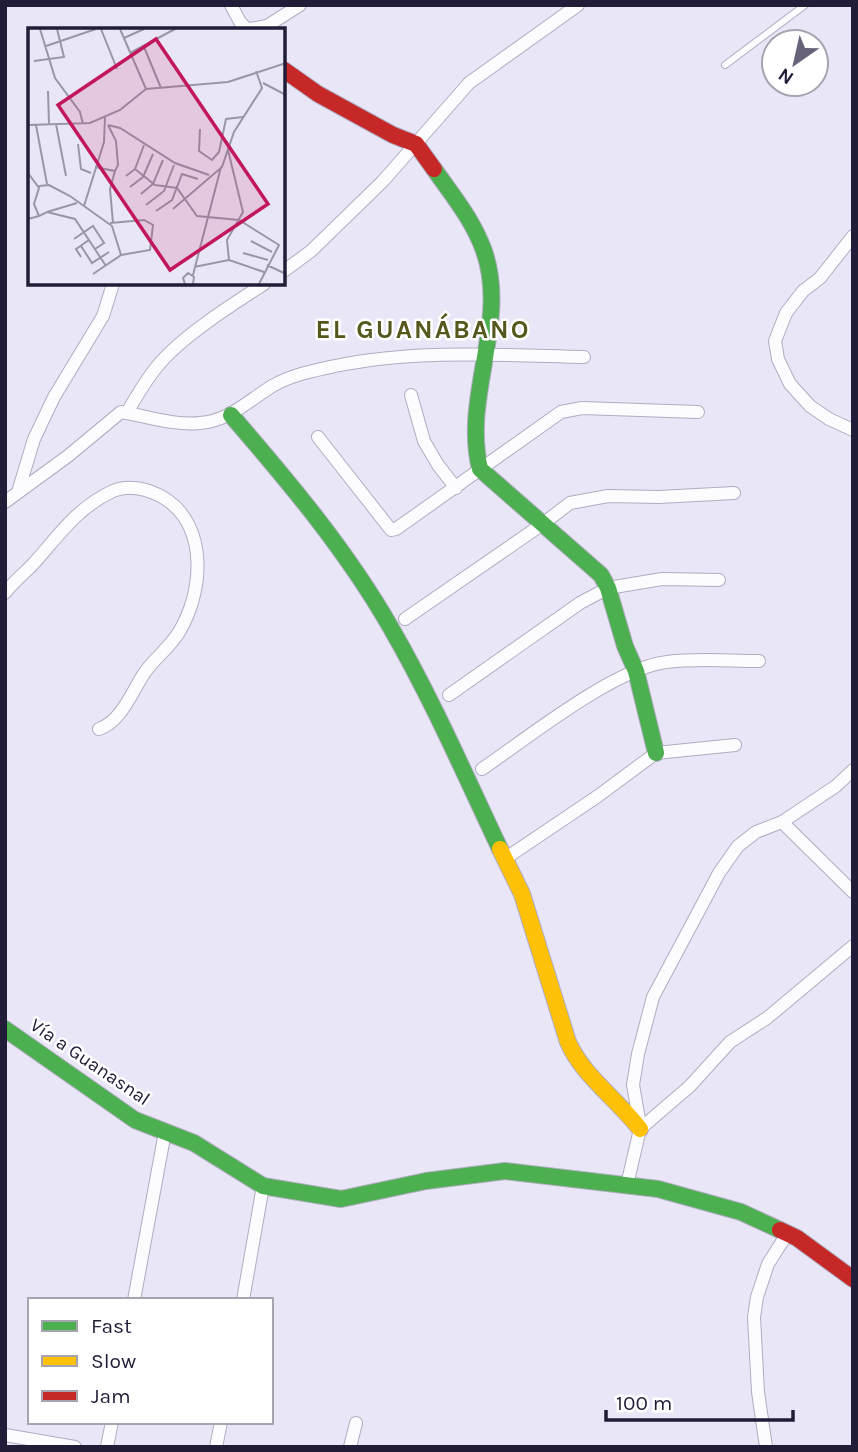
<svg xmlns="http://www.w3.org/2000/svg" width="858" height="1452" viewBox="0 0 858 1452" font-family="Karla,sans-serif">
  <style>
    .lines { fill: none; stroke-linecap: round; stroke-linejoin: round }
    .lane-casing { stroke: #b0acc1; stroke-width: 8 }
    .street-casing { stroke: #b0acc1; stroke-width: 14 }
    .fast-casing { stroke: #b0acc1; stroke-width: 18 }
    .slow-casing { stroke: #b0acc1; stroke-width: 18 }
    .jam-casing { stroke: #b0acc1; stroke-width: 18 }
    .lane { stroke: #fcfbfe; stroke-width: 6 }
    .street { stroke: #fcfbfe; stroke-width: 12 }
    .fast { stroke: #4caf50; stroke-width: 16 }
    .slow { stroke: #ffc107; stroke-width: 16 }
    .jam { stroke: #c62828; stroke-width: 16 }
    .labels { text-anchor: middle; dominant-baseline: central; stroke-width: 5; stroke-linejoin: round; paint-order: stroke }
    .street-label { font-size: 19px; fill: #211c37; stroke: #fff }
    .district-label { font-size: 26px; font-weight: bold; letter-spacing: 2px; fill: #55571c; stroke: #fff }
    .inset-road { fill: none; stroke: #9996aa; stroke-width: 2 }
    .view { fill: #c2185b; fill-opacity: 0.15; stroke: #c2185b; stroke-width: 3.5 }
    .inset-edge { fill: none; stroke: #211c37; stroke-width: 3.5 }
  </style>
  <rect width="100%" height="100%" fill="#e9e7f7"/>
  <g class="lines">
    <defs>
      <polyline id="lane" points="725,65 805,5"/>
      <g id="street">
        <polyline points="231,5 240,22 248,30"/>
        <polyline points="244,30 267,26 300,5"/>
        <polyline points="853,236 820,278 803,291 786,313 775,341 778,359 790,384 810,406 829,419 853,430"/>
        <polyline points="284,271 311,251 383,181 469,83 578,5"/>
        <polyline points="411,395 424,441 438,465 456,488"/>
        <path d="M 127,413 C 137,395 147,378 160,363 C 184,335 233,304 264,284"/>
        <polyline points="318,437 391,530 396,529 561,412 582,408 698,412"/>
        <polyline points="18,492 34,439 54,397 103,316 113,284"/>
        <path d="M 5,502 L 68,456 L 121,412 C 146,416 175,426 200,423 C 230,421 250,399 274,385 C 292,375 316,370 335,366 C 417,349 502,355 584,357"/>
        <path d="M 5,593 C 14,581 25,573 35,562 C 59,535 78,507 113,491 C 128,484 149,489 164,498 C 209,526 203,593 179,632 C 170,647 155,658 145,672 C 132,691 122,721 99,729"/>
        <polyline points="405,619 544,523 570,503 608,496 659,497 734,493"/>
        <polyline points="449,695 580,603 608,588 662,579 719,580"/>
        <path d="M 482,769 C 526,739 616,667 667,662 C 697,658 729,661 759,661"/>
        <polyline points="782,822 836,786 853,770"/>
        <polyline points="506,858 598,796 656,753 735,745"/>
        <polyline points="640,1125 633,1085 638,1054 653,997 719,873 738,846 756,832 782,822 853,892"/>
        <polyline points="627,1185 640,1129 690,1086 730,1042 767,1018 853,946"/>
        <polyline points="134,1300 165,1132"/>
        <polyline points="243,1300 263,1186"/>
        <polyline points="5,1435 75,1447"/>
        <polyline points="107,1447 112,1422"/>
        <polyline points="216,1447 221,1422"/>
        <polyline points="350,1447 356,1423"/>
        <polyline points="766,1447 758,1392 754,1317 757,1297 768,1264 787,1234"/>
      </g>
      <g id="fast">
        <path d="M 434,169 C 453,196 473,220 484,251 C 509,322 462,397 480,469 L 601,575 L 608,588 L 625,646 L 636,671 L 656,753"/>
        <path d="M 231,415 C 289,482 347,551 391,628 C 432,699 465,775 500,849"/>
        <polyline points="5,1029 135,1120 194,1143 263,1186 341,1199 426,1181 505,1171 658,1189 741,1212 780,1230"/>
      </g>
      <path id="slow" d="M 500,849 L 522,894 L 568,1042 C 583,1076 617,1099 640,1129"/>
      <g id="jam">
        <polyline points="284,70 318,94 393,135 416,144 434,169"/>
        <polyline points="780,1230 797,1238 853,1279"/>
      </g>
    </defs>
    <use href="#lane" class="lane-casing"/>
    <use href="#street" class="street-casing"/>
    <use href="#fast" class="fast-casing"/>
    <use href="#slow" class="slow-casing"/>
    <use href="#jam" class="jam-casing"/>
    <use href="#lane" class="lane"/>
    <use href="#street" class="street"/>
    <use href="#fast" class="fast"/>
    <use href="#slow" class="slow"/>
    <use href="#jam" class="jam"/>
  </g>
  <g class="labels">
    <g class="street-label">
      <text transform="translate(90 1062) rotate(34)">Vía a Guanasnal</text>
    </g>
    <g class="district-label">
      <text x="423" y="329">EL GUANÁBANO</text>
    </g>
  </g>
  <g transform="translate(28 28)">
    <rect width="257" height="257" fill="#e9e7f7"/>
    <path class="inset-road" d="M 12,1 L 27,50 L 52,84 L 55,96M 73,1 L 89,41M 92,1 L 118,61M 96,10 L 116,1M 18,18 L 68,1M 116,19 L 133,60M 102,25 L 147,1M 6,33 L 36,29 L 29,1M 235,55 L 258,67M 20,63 L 21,96M 28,96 L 38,148M 0,97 L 62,95 L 92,82 L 118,61 L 200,54 L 258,35M 8,97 L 19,156M 80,97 L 92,100 L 147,135 L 181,147M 172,101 L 171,123 L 184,132 L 191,124 L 198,91 L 215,89M 50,116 L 53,141 L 63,145M 67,139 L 87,143 L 90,137 L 88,113 L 80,97M 107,141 L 127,157 L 149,160 L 169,188 L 211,192 L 251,217 L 231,256M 0,145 L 11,160 L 6,176 L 11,188 L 0,191M 98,148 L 107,141 L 116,117M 11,158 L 21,157 L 42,168 L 84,198 L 93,227 L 65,246M 102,159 L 115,149 L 125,126M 113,166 L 125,156 L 135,132M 118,177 L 136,163 L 146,137M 56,178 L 76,114 L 77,89M 145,181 L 194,139 L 206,104 L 234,60 L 228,43M 128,183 L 144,172 L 154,146 L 170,151M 19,184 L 49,175M 11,188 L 19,184 L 47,191 L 78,238M 82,195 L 116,192 L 125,197 L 122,222 L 93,227M 85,195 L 82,161 L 87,143M 46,211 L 65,198 L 76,215 L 67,221M 223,213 L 244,224M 53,218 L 64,235 L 81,224M 215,225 L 240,232M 53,229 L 48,221 L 61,212M 201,232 L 236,244M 239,237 L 258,246M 166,239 L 201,232 L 199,212 L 215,184 L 200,122M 165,247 L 193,139M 157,256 L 155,250 L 160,245 L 166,249 L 165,256"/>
    <path class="view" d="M 128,11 L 240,176 L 142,242 L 30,77 Z"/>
    <rect width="257" height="257" class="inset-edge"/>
  </g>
  <rect width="858" height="1452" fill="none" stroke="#211c37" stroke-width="14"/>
  <rect x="28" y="1298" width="245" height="126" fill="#ffffff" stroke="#a6a4af" stroke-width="2"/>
  <rect x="42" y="1321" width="35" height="10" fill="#4caf50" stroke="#a6a4af" stroke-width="2"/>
  <text x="91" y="1333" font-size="21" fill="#211c37">Fast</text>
  <rect x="42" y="1356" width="35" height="10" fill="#ffc107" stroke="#a6a4af" stroke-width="2"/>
  <text x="91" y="1368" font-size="21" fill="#211c37">Slow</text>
  <rect x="42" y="1391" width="35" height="10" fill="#c62828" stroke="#a6a4af" stroke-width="2"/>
  <text x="91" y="1403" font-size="21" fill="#211c37">Jam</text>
  <g transform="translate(795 63) rotate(214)"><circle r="33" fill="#ffffff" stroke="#a6a4af" stroke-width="2"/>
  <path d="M0-5L12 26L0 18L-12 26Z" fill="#67637a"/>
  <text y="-10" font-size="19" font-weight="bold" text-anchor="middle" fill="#211c37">N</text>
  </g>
  <path d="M606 1410v10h187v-10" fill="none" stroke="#211c37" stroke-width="3.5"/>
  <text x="616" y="1410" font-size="21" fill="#211c37" stroke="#ffffff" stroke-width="5" paint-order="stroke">100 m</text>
</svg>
